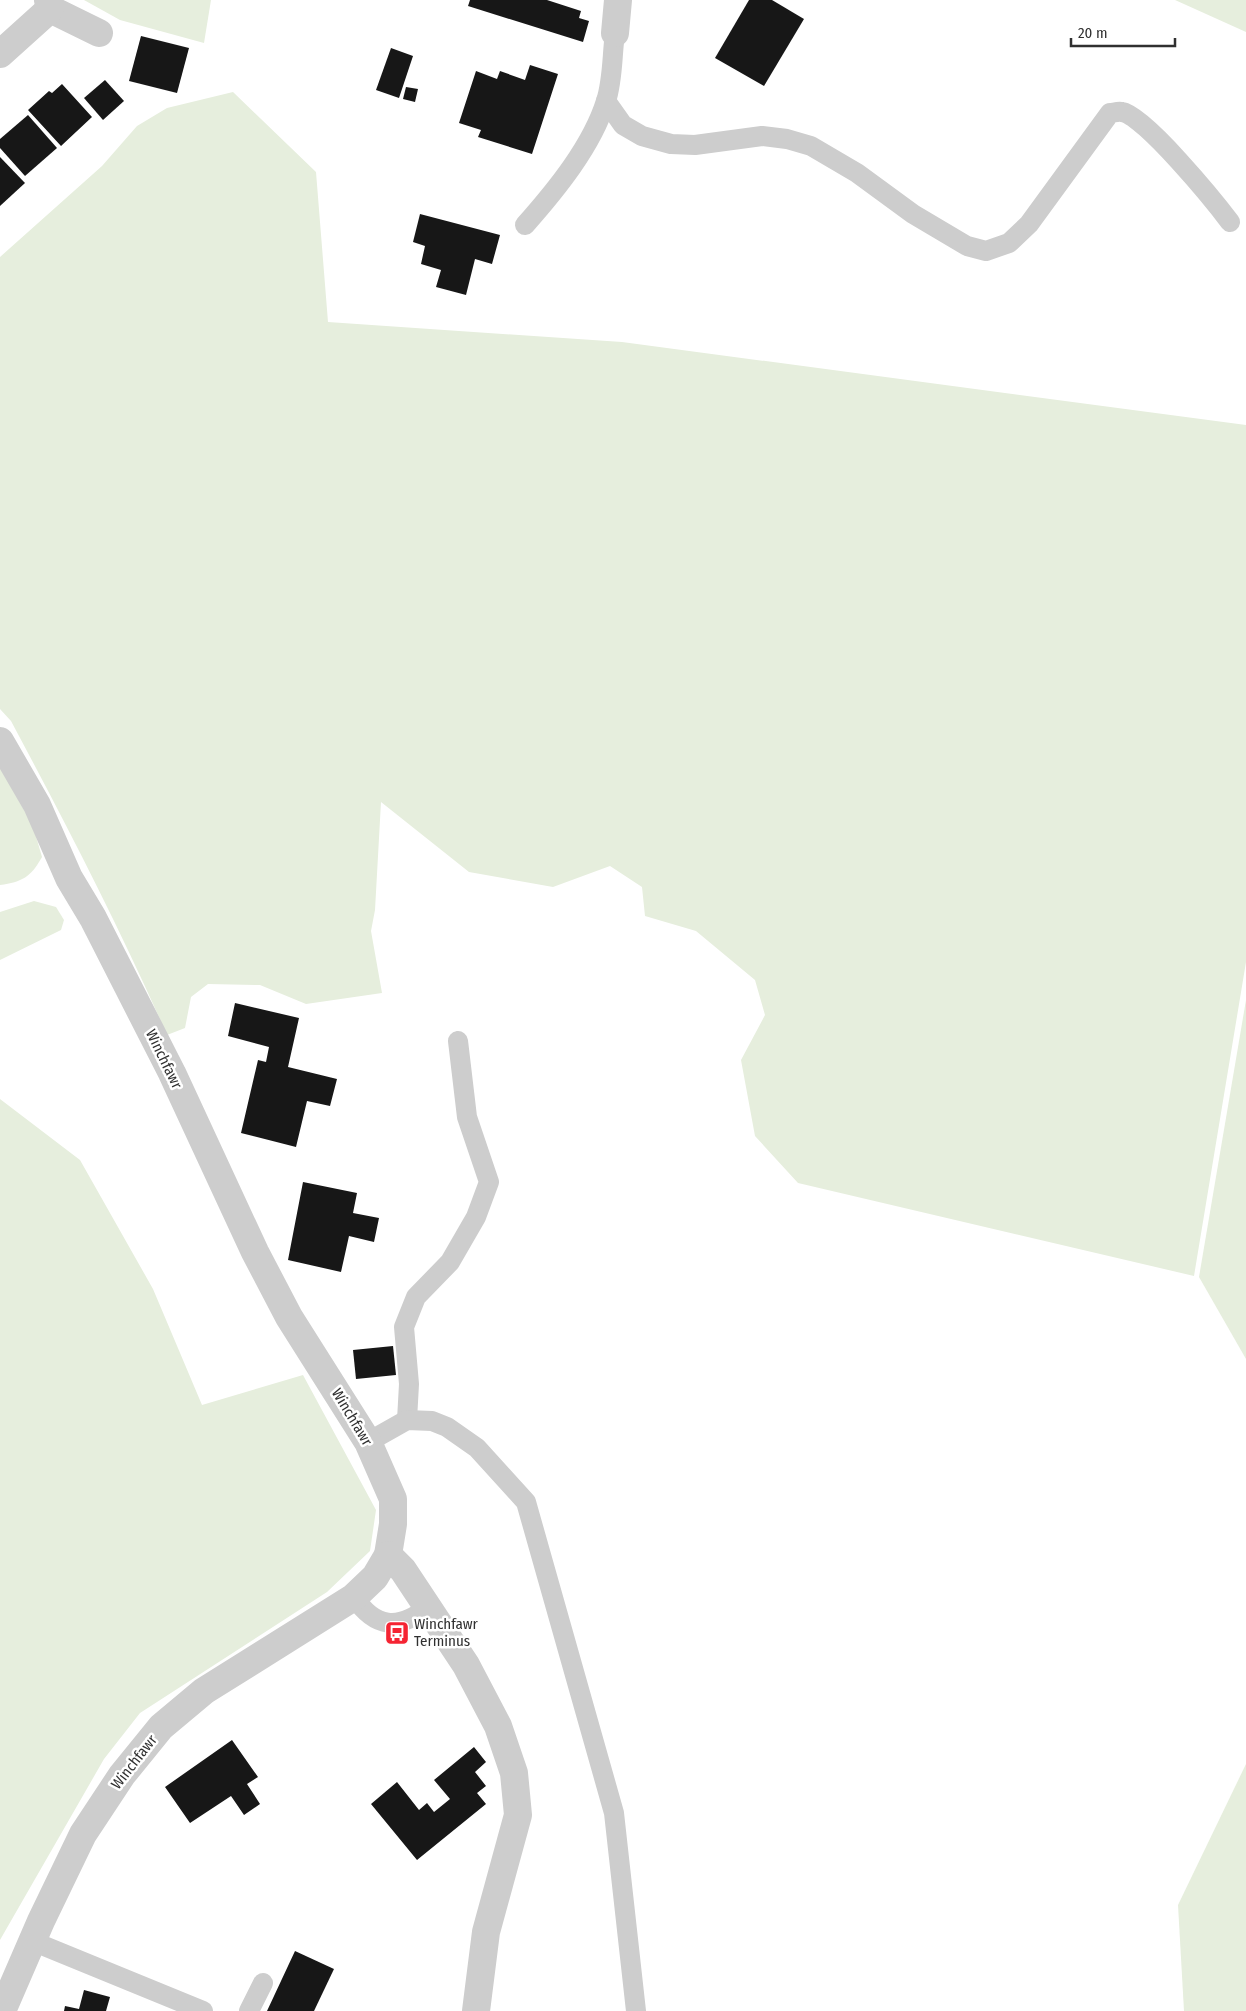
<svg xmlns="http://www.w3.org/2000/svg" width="1246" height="2011" font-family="'Fira Sans Condensed',sans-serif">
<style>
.green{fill:#e6eedd}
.building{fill:#171717}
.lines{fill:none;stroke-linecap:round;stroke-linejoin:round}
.service{stroke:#cdcdcd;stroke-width:20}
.minor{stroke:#cdcdcd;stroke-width:28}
.labels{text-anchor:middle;stroke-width:5;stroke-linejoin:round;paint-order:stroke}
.street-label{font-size:15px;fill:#303030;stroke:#fff}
.poi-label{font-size:15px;fill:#303030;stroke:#fff;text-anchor:start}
</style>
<rect width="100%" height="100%" fill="#fff"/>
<g class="green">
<path d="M 84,0 L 211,0 L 204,43 L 120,20 Z"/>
<path d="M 1175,0 L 1246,0 L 1246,32 Z"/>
<path d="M 233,92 L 316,172 L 328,322 L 622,342 L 1246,425 L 1246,962 L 1194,1276 L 798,1183 L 755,1136 L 741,1060 L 765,1015 L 755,980 L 696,931 L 645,916 L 642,887 L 610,866 L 553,887 L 469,872 L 381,802 L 375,910 L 371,931 L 382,993 L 306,1004 L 260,985 L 208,984 L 191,997 L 185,1028 L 167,1035 C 120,928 66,824 11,721 L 0,709 L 0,257 L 102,166 L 137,126 L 167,108 Z"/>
<path d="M 0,767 L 33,826 L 42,857 C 31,877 22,882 0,885 Z"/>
<path d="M 34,901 L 56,907 L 64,920 L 61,930 L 0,960 L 0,912 Z"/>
<path d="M 1246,1000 L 1246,1359 L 1199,1277 Z"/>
<path d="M 0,1099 L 80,1160 L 153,1289 L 202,1405 L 303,1375 L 376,1510 L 370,1551 L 327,1592 L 140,1713 L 104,1759 L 0,1940 Z"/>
<path d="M 1246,1764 L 1246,2011 L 1184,2011 L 1178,1905 Z"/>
</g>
<g class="building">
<path d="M 470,0 L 547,0 L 581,11 L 579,18 L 589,21 L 583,42 L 468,6 Z"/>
<path d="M 749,0 L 772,0 L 804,19 L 764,86 L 715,58 Z"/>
<path d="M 141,36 L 189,48 L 177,93 L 129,81 Z"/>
<path d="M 391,48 L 413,56 L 399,98 L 376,90 Z"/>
<path d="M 530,65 L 558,74 L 532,154 L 478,137 L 481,130 L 459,123 L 476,71 L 497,79 L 500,71 L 525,80 Z"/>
<path d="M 105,80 L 124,101 L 103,120 L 84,98 Z"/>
<path d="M 62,84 L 92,117 L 61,146 L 28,110 L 49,91 L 52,93 Z"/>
<path d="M 406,87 L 418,89 L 415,102 L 403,99 Z"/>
<path d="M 28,115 L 57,148 L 25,176 L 0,148 L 0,139 Z"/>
<path d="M 0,157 L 25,183 L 0,206 Z"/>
<path d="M 420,214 L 500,235 L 492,264 L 475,259 L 466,295 L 436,287 L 441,270 L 421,264 L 425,246 L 413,242 Z"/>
<path d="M 235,1003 L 299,1018 L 288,1067 L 337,1079 L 330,1106 L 307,1101 L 296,1147 L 241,1133 L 258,1060 L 266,1062 L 269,1047 L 228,1036 Z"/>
<path d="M 303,1182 L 357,1193 L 353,1213 L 379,1218 L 374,1242 L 349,1236 L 341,1272 L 288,1260 Z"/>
<path d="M 393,1346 L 396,1375 L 356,1379 L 353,1350 Z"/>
<path d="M 232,1740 L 258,1777 L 247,1784 L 260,1804 L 244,1815 L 231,1796 L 190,1823 L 165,1787 Z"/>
<path d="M 474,1747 L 486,1762 L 475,1772 L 486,1786 L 477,1793 L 486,1804 L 417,1860 L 371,1804 L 397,1782 L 419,1810 L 427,1803 L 434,1812 L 450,1799 L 434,1780 Z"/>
<path d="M 295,1951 L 334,1969 L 314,2011 L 267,2011 Z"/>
<path d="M 84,1990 L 110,1997 L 106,2011 L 64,2011 L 65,2006 L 79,2009 Z"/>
</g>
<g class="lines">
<g class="service">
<path d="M 606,101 L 623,125 L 642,136 L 671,144 L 695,145 L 762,136 L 787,139 L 811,146 L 857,173 L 913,214 L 967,246 L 986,251 L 1009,243 L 1029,224 L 1110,113 C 1113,113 1118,111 1122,112 C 1144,115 1215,202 1230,222"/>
<path d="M 525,225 C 556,190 592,146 606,101 C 613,80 612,54 615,33"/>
<path d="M 407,1420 L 409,1384 L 404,1327 L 416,1297 L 450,1262 L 476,1217 L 489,1182 L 467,1117 L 458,1041"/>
<path d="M 368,1442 L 407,1420 L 432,1421 L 447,1427 L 477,1448 L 526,1502 L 614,1813 L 636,2011"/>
<path d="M 354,1597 C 375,1628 398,1631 428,1607"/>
<path d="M 32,1941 L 203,2011"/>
<path d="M 249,2011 L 263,1983"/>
</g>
<g class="minor">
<path d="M 48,0 L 50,9 L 99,33"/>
<path d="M 615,33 L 618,0"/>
<path d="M 0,54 L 50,9"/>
<path d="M 0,741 L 37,805 L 69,878 L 93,918 L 172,1073 L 255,1252 L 289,1317 L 368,1442 L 393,1499 L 393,1524 L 388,1555 L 375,1577 L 354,1597 L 204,1691 L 161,1727 L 122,1775 L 83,1834 L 41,1921 L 2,2011"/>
<path d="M 388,1555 L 403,1570 L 466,1665 L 498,1726 L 514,1773 L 518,1815 L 486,1932 L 476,2011"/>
</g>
</g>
<defs>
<symbol id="bus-square" viewBox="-11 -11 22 22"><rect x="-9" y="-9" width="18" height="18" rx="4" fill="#f52433" stroke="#fff"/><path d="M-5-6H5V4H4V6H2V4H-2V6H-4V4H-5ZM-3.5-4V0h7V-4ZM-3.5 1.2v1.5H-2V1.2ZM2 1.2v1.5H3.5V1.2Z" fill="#fff"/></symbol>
</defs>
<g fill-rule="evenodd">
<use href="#bus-square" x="383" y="1619" width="28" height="28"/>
</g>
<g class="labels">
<g class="street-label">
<text transform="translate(164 1059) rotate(64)" y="5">Winchfawr</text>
<text transform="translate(352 1417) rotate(59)" y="5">Winchfawr</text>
<text transform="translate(134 1762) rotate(-52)" y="5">Winchfawr</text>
</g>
<g class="poi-label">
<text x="414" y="1629">Winchfawr<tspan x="414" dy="17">Terminus</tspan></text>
</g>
</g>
<path d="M1071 38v8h104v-8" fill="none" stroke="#303030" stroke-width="2.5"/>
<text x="1078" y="38" font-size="15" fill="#303030" stroke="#ffffff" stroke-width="4" paint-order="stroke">20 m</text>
</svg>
